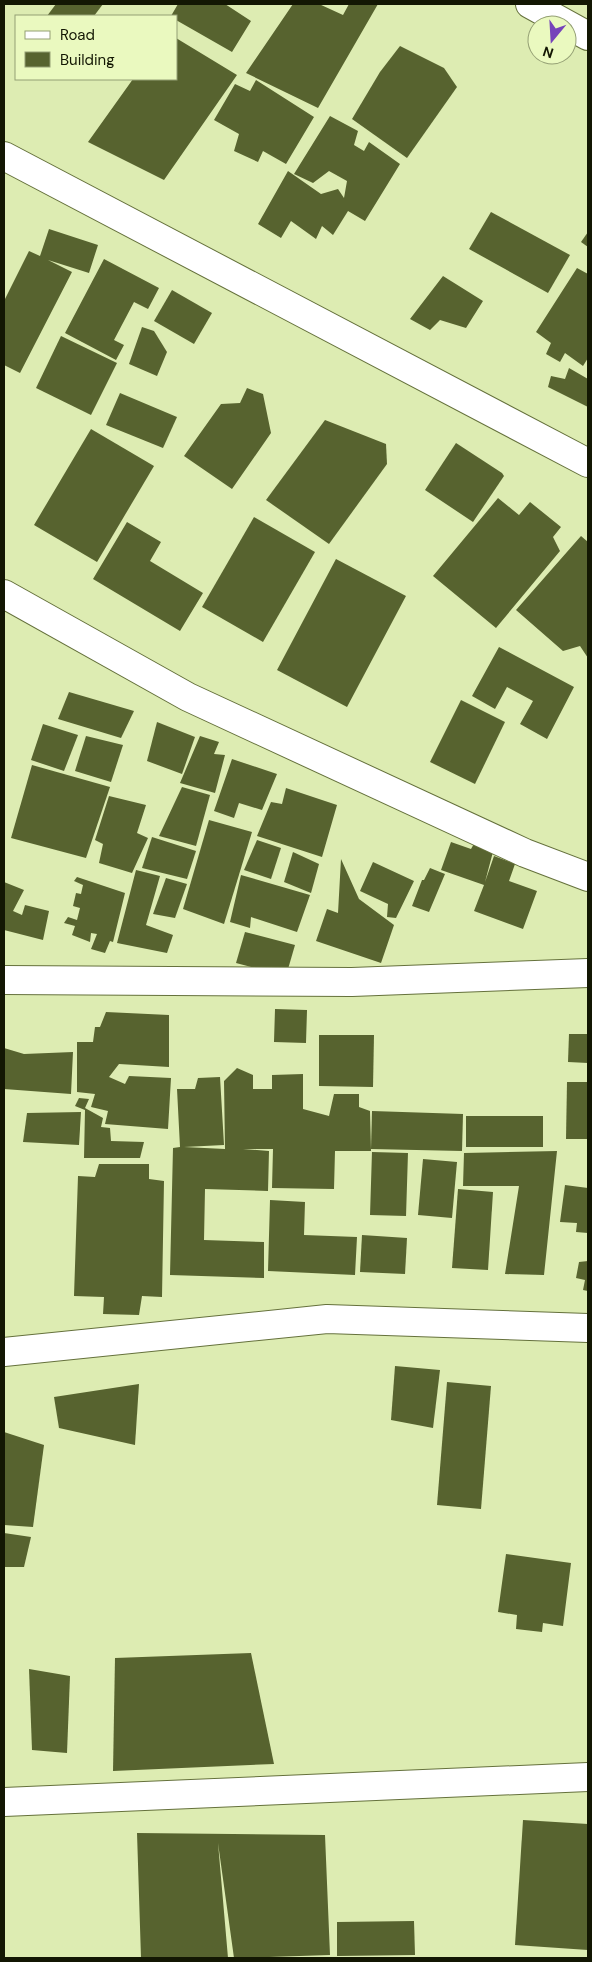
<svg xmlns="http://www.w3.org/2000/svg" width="592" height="1962" font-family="'DM Sans',sans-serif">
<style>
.building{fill:#57632f}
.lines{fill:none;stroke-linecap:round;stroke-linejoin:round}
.street-casing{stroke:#65713c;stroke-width:30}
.street{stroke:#fff;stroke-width:28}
</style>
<rect width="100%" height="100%" fill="#ddecb2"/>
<g class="building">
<path d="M 56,4 L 103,4 L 94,16 L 47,16 Z"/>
<path d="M 178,4 L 225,4 L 251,21 L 232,52 L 176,20 L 176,16 L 171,16 Z"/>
<path d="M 293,4 L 319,4 L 343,15 L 349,4 L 378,4 L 318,108 L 246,73 Z"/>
<path d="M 176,38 L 237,75 L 164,180 L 88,142 L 133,79 L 176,79 Z"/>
<path d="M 400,46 L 444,68 L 457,87 L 407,158 L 352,119 L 380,72 Z"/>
<path d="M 256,80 L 314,117 L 286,164 L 263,151 L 258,162 L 234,151 L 239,134 L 214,120 L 235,84 L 250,91 Z"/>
<path d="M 330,116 L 358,131 L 354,145 L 364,151 L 369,142 L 400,164 L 365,221 L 348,211 L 333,235 L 322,226 L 316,239 L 291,221 L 281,238 L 258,224 L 288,171 L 321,194 L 338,189 L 344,198 L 347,181 L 329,171 L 313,183 L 294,174 Z"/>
<path d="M 491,212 L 570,255 L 548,293 L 469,249 Z"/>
<path d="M 49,229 L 98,245 L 89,273 L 48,260 L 72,272 L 20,373 L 4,365 L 4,301 L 29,251 L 40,256 Z"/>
<path d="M 588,232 L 588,247 L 581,242 Z"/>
<path d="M 104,259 L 159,288 L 148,309 L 134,302 L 114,340 L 124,345 L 116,360 L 65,333 Z"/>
<path d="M 577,268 L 588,274 L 588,358 L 583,366 L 565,353 L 560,362 L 546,354 L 551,343 L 536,332 Z"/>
<path d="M 443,276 L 483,301 L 466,328 L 440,320 L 430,330 L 410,319 Z"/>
<path d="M 172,290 L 212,313 L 194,344 L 154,321 Z"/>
<path d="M 142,327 L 154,331 L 167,352 L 157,376 L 129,364 Z"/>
<path d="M 61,336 L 117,363 L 91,415 L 36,388 Z"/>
<path d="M 569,368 L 588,379 L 588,407 L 548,387 L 551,376 L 565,379 Z"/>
<path d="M 247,388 L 263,394 L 271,433 L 232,489 L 184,456 L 221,404 L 240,403 Z"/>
<path d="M 120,393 L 177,417 L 163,448 L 106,425 Z"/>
<path d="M 325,420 L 386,444 L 387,464 L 329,544 L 266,500 Z"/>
<path d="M 91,429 L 154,466 L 97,562 L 34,525 Z"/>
<path d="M 456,443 L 502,473 L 504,476 L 473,522 L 425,490 Z"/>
<path d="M 498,498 L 519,515 L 530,502 L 561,527 L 553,537 L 560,551 L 496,628 L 433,576 Z"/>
<path d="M 254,517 L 315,552 L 263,642 L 202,607 Z"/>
<path d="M 127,522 L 161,542 L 150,561 L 203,593 L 180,631 L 93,579 Z"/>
<path d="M 581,536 L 588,542 L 588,658 L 580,646 L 563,651 L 516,610 Z"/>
<path d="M 336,559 L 406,596 L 347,707 L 277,670 Z"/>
<path d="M 499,647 L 574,687 L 547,739 L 520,724 L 533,701 L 507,687 L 495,709 L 472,696 Z"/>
<path d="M 69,692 L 134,711 L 121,738 L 58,719 Z"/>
<path d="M 461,700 L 505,722 L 475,784 L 430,762 Z"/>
<path d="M 157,722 L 195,737 L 182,774 L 147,761 Z"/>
<path d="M 43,724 L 78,735 L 64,771 L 31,760 Z"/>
<path d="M 86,736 L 123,745 L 111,782 L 75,771 Z"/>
<path d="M 200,736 L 219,742 L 214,754 L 225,755 L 215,793 L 180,783 Z"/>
<path d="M 232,759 L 277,774 L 262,810 L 239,803 L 234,818 L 214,811 Z"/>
<path d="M 32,765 L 110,787 L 86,858 L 11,838 Z"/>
<path d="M 182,787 L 210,795 L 196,846 L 159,836 Z"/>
<path d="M 286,788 L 337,805 L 322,857 L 257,836 L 271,802 L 282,804 Z"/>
<path d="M 109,796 L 146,805 L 137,833 L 148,838 L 132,873 L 99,863 L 103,844 L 95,840 Z"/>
<path d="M 209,820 L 252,832 L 224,924 L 183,909 Z"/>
<path d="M 152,837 L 196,851 L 187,879 L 142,868 Z"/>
<path d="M 257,840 L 281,848 L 271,879 L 244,870 Z"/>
<path d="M 451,842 L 471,849 L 475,842 L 494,848 L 485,882 L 494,856 L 515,864 L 509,881 L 537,891 L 523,929 L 474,911 L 484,885 L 441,870 Z"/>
<path d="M 293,852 L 319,864 L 311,893 L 284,882 Z"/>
<path d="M 341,859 L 359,899 L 394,925 L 381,963 L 316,941 L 327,909 L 338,913 Z"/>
<path d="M 373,862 L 414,881 L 396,918 L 387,917 L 388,904 L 360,891 Z"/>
<path d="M 430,868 L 445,874 L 429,912 L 412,906 L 422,880 L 424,880 Z"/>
<path d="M 136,870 L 160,876 L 146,925 L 173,935 L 167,953 L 117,943 Z"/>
<path d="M 241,875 L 310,895 L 297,932 L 251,917 L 250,928 L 230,922 Z"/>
<path d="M 77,877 L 125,893 L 113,942 L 110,941 L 105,953 L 91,949 L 97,934 L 91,933 L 90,942 L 72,935 L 75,926 L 64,923 L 68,917 L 77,920 L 80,908 L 73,906 L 76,893 L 81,894 L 83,885 L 74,881 Z"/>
<path d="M 166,878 L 187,884 L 175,918 L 153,914 Z"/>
<path d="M 4,882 L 24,890 L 13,911 L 22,915 L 25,905 L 49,911 L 43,940 L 4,930 Z"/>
<path d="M 245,932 L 295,945 L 286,976 L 236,963 Z"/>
<path d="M 275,1009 L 307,1010 L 306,1043 L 274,1042 Z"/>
<path d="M 106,1012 L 169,1015 L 169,1067 L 119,1064 L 109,1077 L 125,1084 L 129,1076 L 171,1078 L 168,1129 L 105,1124 L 108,1111 L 91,1107 L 95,1094 L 77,1092 L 77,1042 L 93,1042 L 95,1027 L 100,1027 Z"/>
<path d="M 569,1034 L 588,1034 L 588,1063 L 568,1062 Z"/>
<path d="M 319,1035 L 374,1035 L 373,1087 L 319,1086 Z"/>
<path d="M 4,1048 L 24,1054 L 73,1052 L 71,1094 L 4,1089 Z"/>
<path d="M 237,1068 L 253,1075 L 253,1089 L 272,1089 L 272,1075 L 303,1074 L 303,1109 L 329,1116 L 334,1094 L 359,1094 L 359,1107 L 370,1111 L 371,1151 L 335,1151 L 334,1189 L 272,1188 L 273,1149 L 243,1149 L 269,1151 L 268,1191 L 205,1189 L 204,1240 L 264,1242 L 264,1278 L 170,1275 L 173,1148 L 180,1147 L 177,1089 L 195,1089 L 198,1078 L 220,1077 L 224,1145 L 184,1147 L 225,1149 L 224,1081 Z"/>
<path d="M 567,1082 L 588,1082 L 588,1139 L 566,1139 Z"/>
<path d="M 79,1098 L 89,1099 L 85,1108 L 103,1118 L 101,1127 L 110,1128 L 111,1141 L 144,1142 L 140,1158 L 84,1158 L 85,1110 L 75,1106 Z"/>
<path d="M 372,1111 L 463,1114 L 462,1151 L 371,1149 Z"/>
<path d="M 81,1112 L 79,1145 L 23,1142 L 27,1113 Z"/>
<rect x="466" y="1116" width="77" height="31"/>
<path d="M 557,1151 L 544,1275 L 505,1274 L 519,1186 L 463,1186 L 464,1153 Z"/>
<path d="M 372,1152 L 408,1153 L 406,1216 L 370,1215 Z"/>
<path d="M 423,1159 L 457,1162 L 452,1218 L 418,1215 Z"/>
<path d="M 99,1164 L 149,1164 L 149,1179 L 164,1181 L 162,1297 L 142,1296 L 139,1315 L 103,1314 L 104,1297 L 74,1296 L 78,1176 L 95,1177 Z"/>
<path d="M 565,1185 L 588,1188 L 588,1233 L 576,1232 L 577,1223 L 560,1222 Z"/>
<path d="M 458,1189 L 493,1192 L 488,1270 L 452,1268 Z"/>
<path d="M 270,1200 L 305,1202 L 304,1235 L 357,1237 L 355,1275 L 268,1271 Z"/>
<path d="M 362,1235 L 407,1238 L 405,1274 L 360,1272 Z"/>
<path d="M 588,1261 L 588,1291 L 583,1290 L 585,1280 L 576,1278 L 579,1262 Z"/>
<path d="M 395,1366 L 440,1370 L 433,1428 L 391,1420 Z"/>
<path d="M 447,1382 L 491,1386 L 481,1509 L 437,1505 Z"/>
<path d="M 139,1384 L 135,1445 L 59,1428 L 54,1397 Z"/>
<path d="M 4,1432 L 44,1445 L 33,1527 L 4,1525 Z"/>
<path d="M 4,1533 L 31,1537 L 24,1567 L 4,1567 Z"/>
<path d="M 506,1554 L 571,1563 L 563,1626 L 543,1623 L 542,1632 L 516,1629 L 517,1615 L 498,1612 Z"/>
<path d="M 251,1653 L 274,1764 L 113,1771 L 115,1658 Z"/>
<path d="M 29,1669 L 70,1676 L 67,1753 L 32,1750 Z"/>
<path d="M 523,1820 L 588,1824 L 588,1950 L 515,1945 Z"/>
<path d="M 137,1833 L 325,1835 L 330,1955 L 234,1958 L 218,1843 L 228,1958 L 141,1958 Z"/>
<path d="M 414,1921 L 415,1955 L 337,1956 L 337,1922 Z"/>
</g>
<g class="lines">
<defs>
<g id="street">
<path d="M 530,4 L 588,36"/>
<path d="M 4,156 L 588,463"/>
<path d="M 4,594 L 188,697 L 525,853 L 588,877"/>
<path d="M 4,980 L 352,982 L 588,973"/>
<path d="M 4,1352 L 327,1319 L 588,1328"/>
<path d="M 4,1802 L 588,1777"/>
</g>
</defs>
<use href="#street" class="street-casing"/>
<use href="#street" class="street"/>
</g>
<rect width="592" height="1962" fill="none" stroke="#131703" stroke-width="10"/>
<rect x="15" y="15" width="162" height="65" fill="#eaf9bf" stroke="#949f74"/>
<rect x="25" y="31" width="25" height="8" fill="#ffffff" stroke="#949f74"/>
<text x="60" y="40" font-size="15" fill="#131703">Road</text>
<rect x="25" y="52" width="25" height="15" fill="#57632f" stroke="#949f74"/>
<text x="60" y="65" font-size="15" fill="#131703">Building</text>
<g transform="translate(552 40) rotate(198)"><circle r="24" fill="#eaf9bf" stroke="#949f74"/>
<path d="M0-4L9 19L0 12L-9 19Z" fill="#7643ba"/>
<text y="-8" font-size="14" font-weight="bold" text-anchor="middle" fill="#131703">N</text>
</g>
</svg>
